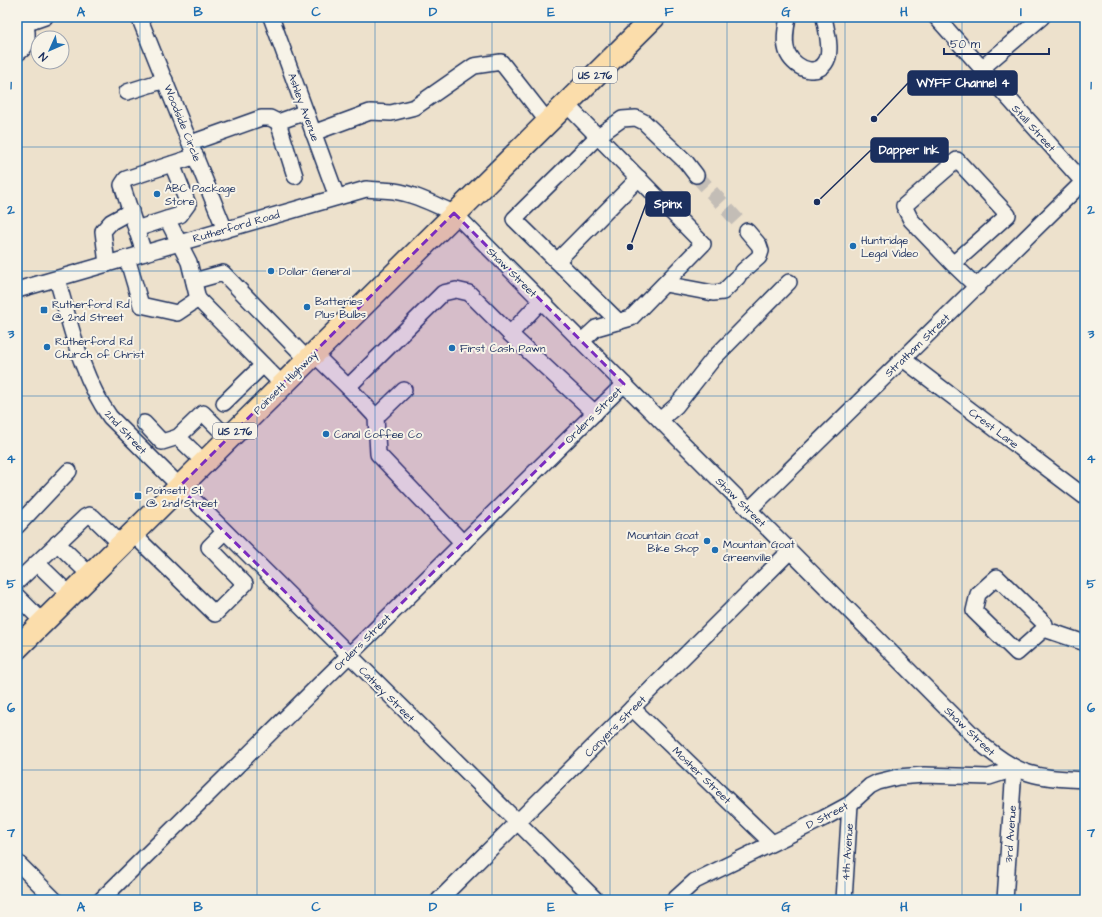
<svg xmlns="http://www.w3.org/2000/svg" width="1102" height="917" font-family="'Architects Daughter',sans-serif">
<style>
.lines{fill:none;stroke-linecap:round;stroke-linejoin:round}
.minor-tunnel{stroke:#c3bdb6;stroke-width:15;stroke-dasharray:15 8;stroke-linecap:butt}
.minor-casing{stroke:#1b2f5e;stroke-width:18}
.highway-casing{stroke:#1b2f5e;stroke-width:25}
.minor{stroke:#f7f3e8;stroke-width:15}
.highway{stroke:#fbddab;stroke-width:22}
.marked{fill:#7b2cbf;fill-opacity:0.2;stroke:#7b2cbf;stroke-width:3;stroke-dasharray:8 5;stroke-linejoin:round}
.grid{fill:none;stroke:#1f6fb2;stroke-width:1;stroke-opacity:0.55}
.poi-dot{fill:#1f6fb2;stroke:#f7f3e8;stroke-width:1.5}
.labels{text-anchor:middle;stroke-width:4;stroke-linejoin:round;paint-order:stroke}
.shield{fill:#f7f3e8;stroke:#5d6a87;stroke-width:1}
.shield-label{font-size:10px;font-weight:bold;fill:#1b2f5e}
.street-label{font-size:11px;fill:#1b2f5e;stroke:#f7f3e8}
.poi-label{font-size:11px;fill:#1b2f5e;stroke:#f7f3e8;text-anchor:start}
.leader{fill:none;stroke:#1b2f5e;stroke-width:1.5}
.callout-dot{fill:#1b2f5e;stroke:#f7f3e8;stroke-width:1.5}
.callout{fill:#1b2f5e;stroke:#1b2f5e;stroke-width:1.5}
.callout-label{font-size:12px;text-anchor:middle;font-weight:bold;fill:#fff}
.neatline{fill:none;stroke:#1f6fb2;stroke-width:1.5}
.grid-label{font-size:13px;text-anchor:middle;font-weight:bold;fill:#1f6fb2}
</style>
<rect width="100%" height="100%" fill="#ede1cc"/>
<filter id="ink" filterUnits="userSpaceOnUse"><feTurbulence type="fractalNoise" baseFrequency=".025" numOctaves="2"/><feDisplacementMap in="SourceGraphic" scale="8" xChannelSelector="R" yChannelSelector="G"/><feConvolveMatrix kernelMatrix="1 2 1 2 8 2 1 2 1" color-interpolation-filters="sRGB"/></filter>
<g filter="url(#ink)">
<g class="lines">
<path class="minor-tunnel" d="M 696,175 L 747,231"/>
<defs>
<g id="minor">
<path d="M 139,17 L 225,230"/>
<path d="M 271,17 L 337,197"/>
<path d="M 788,17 C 786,28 783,43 788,54 C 796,70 821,79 828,57 C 831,44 826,29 824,17"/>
<path d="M 936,17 L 1085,184"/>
<path d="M 25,24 L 45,17"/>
<path d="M 17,53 C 31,47 28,29 23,17"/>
<path d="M 982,68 L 1042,17"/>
<path d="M 127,92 L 165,80"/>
<path d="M 566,104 L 703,244 L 631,318 L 596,328 L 582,341"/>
<path d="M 313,133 L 370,112 L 391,113 L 415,107 L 474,66 L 501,62 L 548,122"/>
<path d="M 191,143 L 261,118 L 270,118 L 278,122"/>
<path d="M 172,164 L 188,204 L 180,215 L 167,219 L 189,262 L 198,299 L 282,384"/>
<path d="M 295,176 L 278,122 L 306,112"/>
<path d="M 136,229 L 167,219"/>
<path d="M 144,253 L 122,185 L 126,179 L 196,156"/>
<path d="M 127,258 L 141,305 L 177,313 L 198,299"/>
<path d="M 557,261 L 639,178"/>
<path d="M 107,264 L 103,231 L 111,222 L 131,211"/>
<path d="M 953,264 L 911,220 L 904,206 L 957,160 L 1008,215 L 953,264 L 977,287"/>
<path d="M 743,271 L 759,257 L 761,251 L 759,245 L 747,231"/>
<path d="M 57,279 C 71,326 81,376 110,417 L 596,900"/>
<path d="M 194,281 L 223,273 L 307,359"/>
<path d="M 665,284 L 713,293 L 723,292 L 738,277"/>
<path d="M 17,290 L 366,189 C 375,190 385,190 394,191 C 415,194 435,205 454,213 L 985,747 C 1023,778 1038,777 1085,780"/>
<path d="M 619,322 L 514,219 L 598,136 L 622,119 L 636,118 L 644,122 L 686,162 L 696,175"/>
<path d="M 510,334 L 541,301"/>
<path d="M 313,353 L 348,387 L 443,293 L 456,290 L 469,293 L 510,334 L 595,413"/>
<path d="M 903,359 L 1085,497"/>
<path d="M 348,387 L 376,417 L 378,454 L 463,543"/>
<path d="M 224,403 L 263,365"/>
<path d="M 376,417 L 404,390"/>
<path d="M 660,420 L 676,406 L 713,359 L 789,282"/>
<path d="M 144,423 L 162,442 L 178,437"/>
<path d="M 204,462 L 178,437 L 203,413 L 228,438"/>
<path d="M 749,510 L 1085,180"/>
<path d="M 17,526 L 69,471"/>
<path d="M 132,533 L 215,614 L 245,584 L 209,547 L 224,532"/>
<path d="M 57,543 L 90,575"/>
<path d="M 37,563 L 70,595"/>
<path d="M 997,577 L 1045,624 L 1044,629 L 1017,653 L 974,611 L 978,594 Z"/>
<path d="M 17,582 L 85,517 L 89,515 L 93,517 L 121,544"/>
<path d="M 17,596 L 43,622"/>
<path d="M 1044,629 L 1085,643"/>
<path d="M 632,708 L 771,842"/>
<path d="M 17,862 L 55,900"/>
<path d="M 101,900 L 624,384"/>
<path d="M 439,900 L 790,551"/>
<path d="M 674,900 L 695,881 L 824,818 L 850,804 L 870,786 L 878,782 L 898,777 L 924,775 L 989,777 L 1014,769"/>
<path d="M 844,900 L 850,804"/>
<path d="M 1005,900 L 1014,769"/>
</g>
<path id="highway" d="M 17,648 L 654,17"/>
</defs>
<use href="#minor" class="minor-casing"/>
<use href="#highway" class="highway-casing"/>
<use href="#minor" class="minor"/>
<use href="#highway" class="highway"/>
</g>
</g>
<path class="marked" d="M 454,213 L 624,384 L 349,655 L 179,487 Z"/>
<path class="grid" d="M 140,17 L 140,900M 257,17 L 257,900M 375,17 L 375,900M 492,17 L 492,900M 610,17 L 610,900M 727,17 L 727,900M 845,17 L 845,900M 962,17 L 962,900M 17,147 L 1085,147M 17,271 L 1085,271M 17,396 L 1085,396M 17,521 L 1085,521M 17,646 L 1085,646M 17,770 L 1085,770"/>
<g class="poi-dot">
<circle cx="157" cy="194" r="4"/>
<circle cx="853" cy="246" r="4"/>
<circle cx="271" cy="271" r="4"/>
<circle cx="307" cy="307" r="4"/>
<rect x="40" y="306" width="8" height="8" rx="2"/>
<circle cx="47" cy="347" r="4"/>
<circle cx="452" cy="348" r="4"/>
<circle cx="326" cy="434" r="4"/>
<rect x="134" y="492" width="8" height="8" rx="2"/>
<circle cx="707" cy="541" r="4"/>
<circle cx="715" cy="550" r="4"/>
</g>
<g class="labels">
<g class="shield">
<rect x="573" y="67" width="44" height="16" rx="3"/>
<rect x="213" y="423" width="44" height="16" rx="3"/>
</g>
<g class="shield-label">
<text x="595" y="79">US 276</text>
<text x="235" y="435">US 276</text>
</g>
<g class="street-label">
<text transform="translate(304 107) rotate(70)" y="4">Ashley Avenue</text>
<text transform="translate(183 123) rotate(68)" y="4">Woodside Circle</text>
<text transform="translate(1034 128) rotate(48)" y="4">Stall Street</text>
<text transform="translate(236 226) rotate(-16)" y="4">Rutherford Road</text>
<text transform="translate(512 272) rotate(45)" y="4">Shaw Street</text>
<text transform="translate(917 345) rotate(-44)" y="4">Stratham Street</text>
<text transform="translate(285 382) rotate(-45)" y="4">Poinsett Highway</text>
<text transform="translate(593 415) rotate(-45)" y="4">Orders Street</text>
<text transform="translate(994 428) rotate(37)" y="4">Crest Lane</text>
<text transform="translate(126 432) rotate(47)" y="4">2nd Street</text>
<text transform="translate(741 502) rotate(45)" y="4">Shaw Street</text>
<text transform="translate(362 642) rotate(-45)" y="4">Orders Street</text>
<text transform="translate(387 694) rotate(45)" y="4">Cathey Street</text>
<text transform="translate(615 726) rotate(-45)" y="4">Conyers Street</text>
<text transform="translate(970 731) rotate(44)" y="4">Shaw Street</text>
<text transform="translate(702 775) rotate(44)" y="4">Mosher Street</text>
<text transform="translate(827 815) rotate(-27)" y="4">D Street</text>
<text transform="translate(1010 834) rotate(-86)" y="4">3rd Avenue</text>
<text transform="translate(847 852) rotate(-86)" y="4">4th Avenue</text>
</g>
<g class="poi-label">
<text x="165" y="192">ABC Package<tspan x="165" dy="13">Store</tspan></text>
<text x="861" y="244">Huntridge<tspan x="861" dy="13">Legal Video</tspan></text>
<text x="279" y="275">Dollar General</text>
<text x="315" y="305">Batteries<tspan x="315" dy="13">Plus Bulbs</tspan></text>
<text x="52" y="308">Rutherford Rd<tspan x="52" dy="13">@ 2nd Street</tspan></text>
<text x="55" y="345">Rutherford Rd<tspan x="55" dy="13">Church of Christ</tspan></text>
<text x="460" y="352">First Cash Pawn</text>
<text x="334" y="438">Canal Coffee Co</text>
<text x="146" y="494">Poinsett St<tspan x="146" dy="13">@ 2nd Street</tspan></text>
<text x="699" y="539" text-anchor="end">Mountain Goat<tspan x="699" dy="13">Bike Shop</tspan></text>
<text x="723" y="548">Mountain Goat<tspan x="723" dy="13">Greenville</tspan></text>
</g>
</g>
<path class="leader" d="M874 119L908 83M817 202L871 150M630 247L646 204"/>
<g class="callout-dot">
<circle cx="874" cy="119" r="4"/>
<circle cx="817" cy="202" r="4"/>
<circle cx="630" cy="247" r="4"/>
</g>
<g class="callout">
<rect x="908" y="71" width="109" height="24" rx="4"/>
<rect x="871" y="138" width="77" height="24" rx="4"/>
<rect x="646" y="192" width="44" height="24" rx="4"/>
</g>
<g class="callout-label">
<text x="963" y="87">WYFF Channel 4</text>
<text x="909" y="154">Dapper Ink</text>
<text x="668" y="208">Spinx</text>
</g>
<rect width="1102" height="917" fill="none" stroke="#f7f3e8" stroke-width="44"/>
<g transform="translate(50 50) rotate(225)"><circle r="19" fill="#f7f3e8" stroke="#9fa5b1"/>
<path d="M0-3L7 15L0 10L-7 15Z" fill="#1f6fb2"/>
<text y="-6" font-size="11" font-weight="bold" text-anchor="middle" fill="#1b2f5e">N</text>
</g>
<path d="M944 48v6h105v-6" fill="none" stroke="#1b2f5e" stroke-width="2"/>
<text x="950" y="48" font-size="12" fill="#1b2f5e" stroke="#f7f3e8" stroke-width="3" paint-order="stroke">50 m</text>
<rect x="22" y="22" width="1058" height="873" class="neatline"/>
<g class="grid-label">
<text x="81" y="16">A</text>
<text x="198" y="16">B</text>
<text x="316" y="16">C</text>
<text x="433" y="16">D</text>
<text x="551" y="16">E</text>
<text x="669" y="16">F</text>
<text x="786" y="16">G</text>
<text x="904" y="16">H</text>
<text x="1021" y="16">I</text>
<text x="11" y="89">1</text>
<text x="1091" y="89">1</text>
<text x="11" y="214">2</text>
<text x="1091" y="214">2</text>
<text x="11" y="338">3</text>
<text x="1091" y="338">3</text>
<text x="11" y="463">4</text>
<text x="1091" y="463">4</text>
<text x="11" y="588">5</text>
<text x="1091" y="588">5</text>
<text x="11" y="712">6</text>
<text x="1091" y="712">6</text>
<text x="11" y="837">7</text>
<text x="1091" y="837">7</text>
<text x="81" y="911">A</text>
<text x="198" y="911">B</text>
<text x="316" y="911">C</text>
<text x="433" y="911">D</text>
<text x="551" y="911">E</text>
<text x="669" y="911">F</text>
<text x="786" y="911">G</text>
<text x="904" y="911">H</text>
<text x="1021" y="911">I</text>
</g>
</svg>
